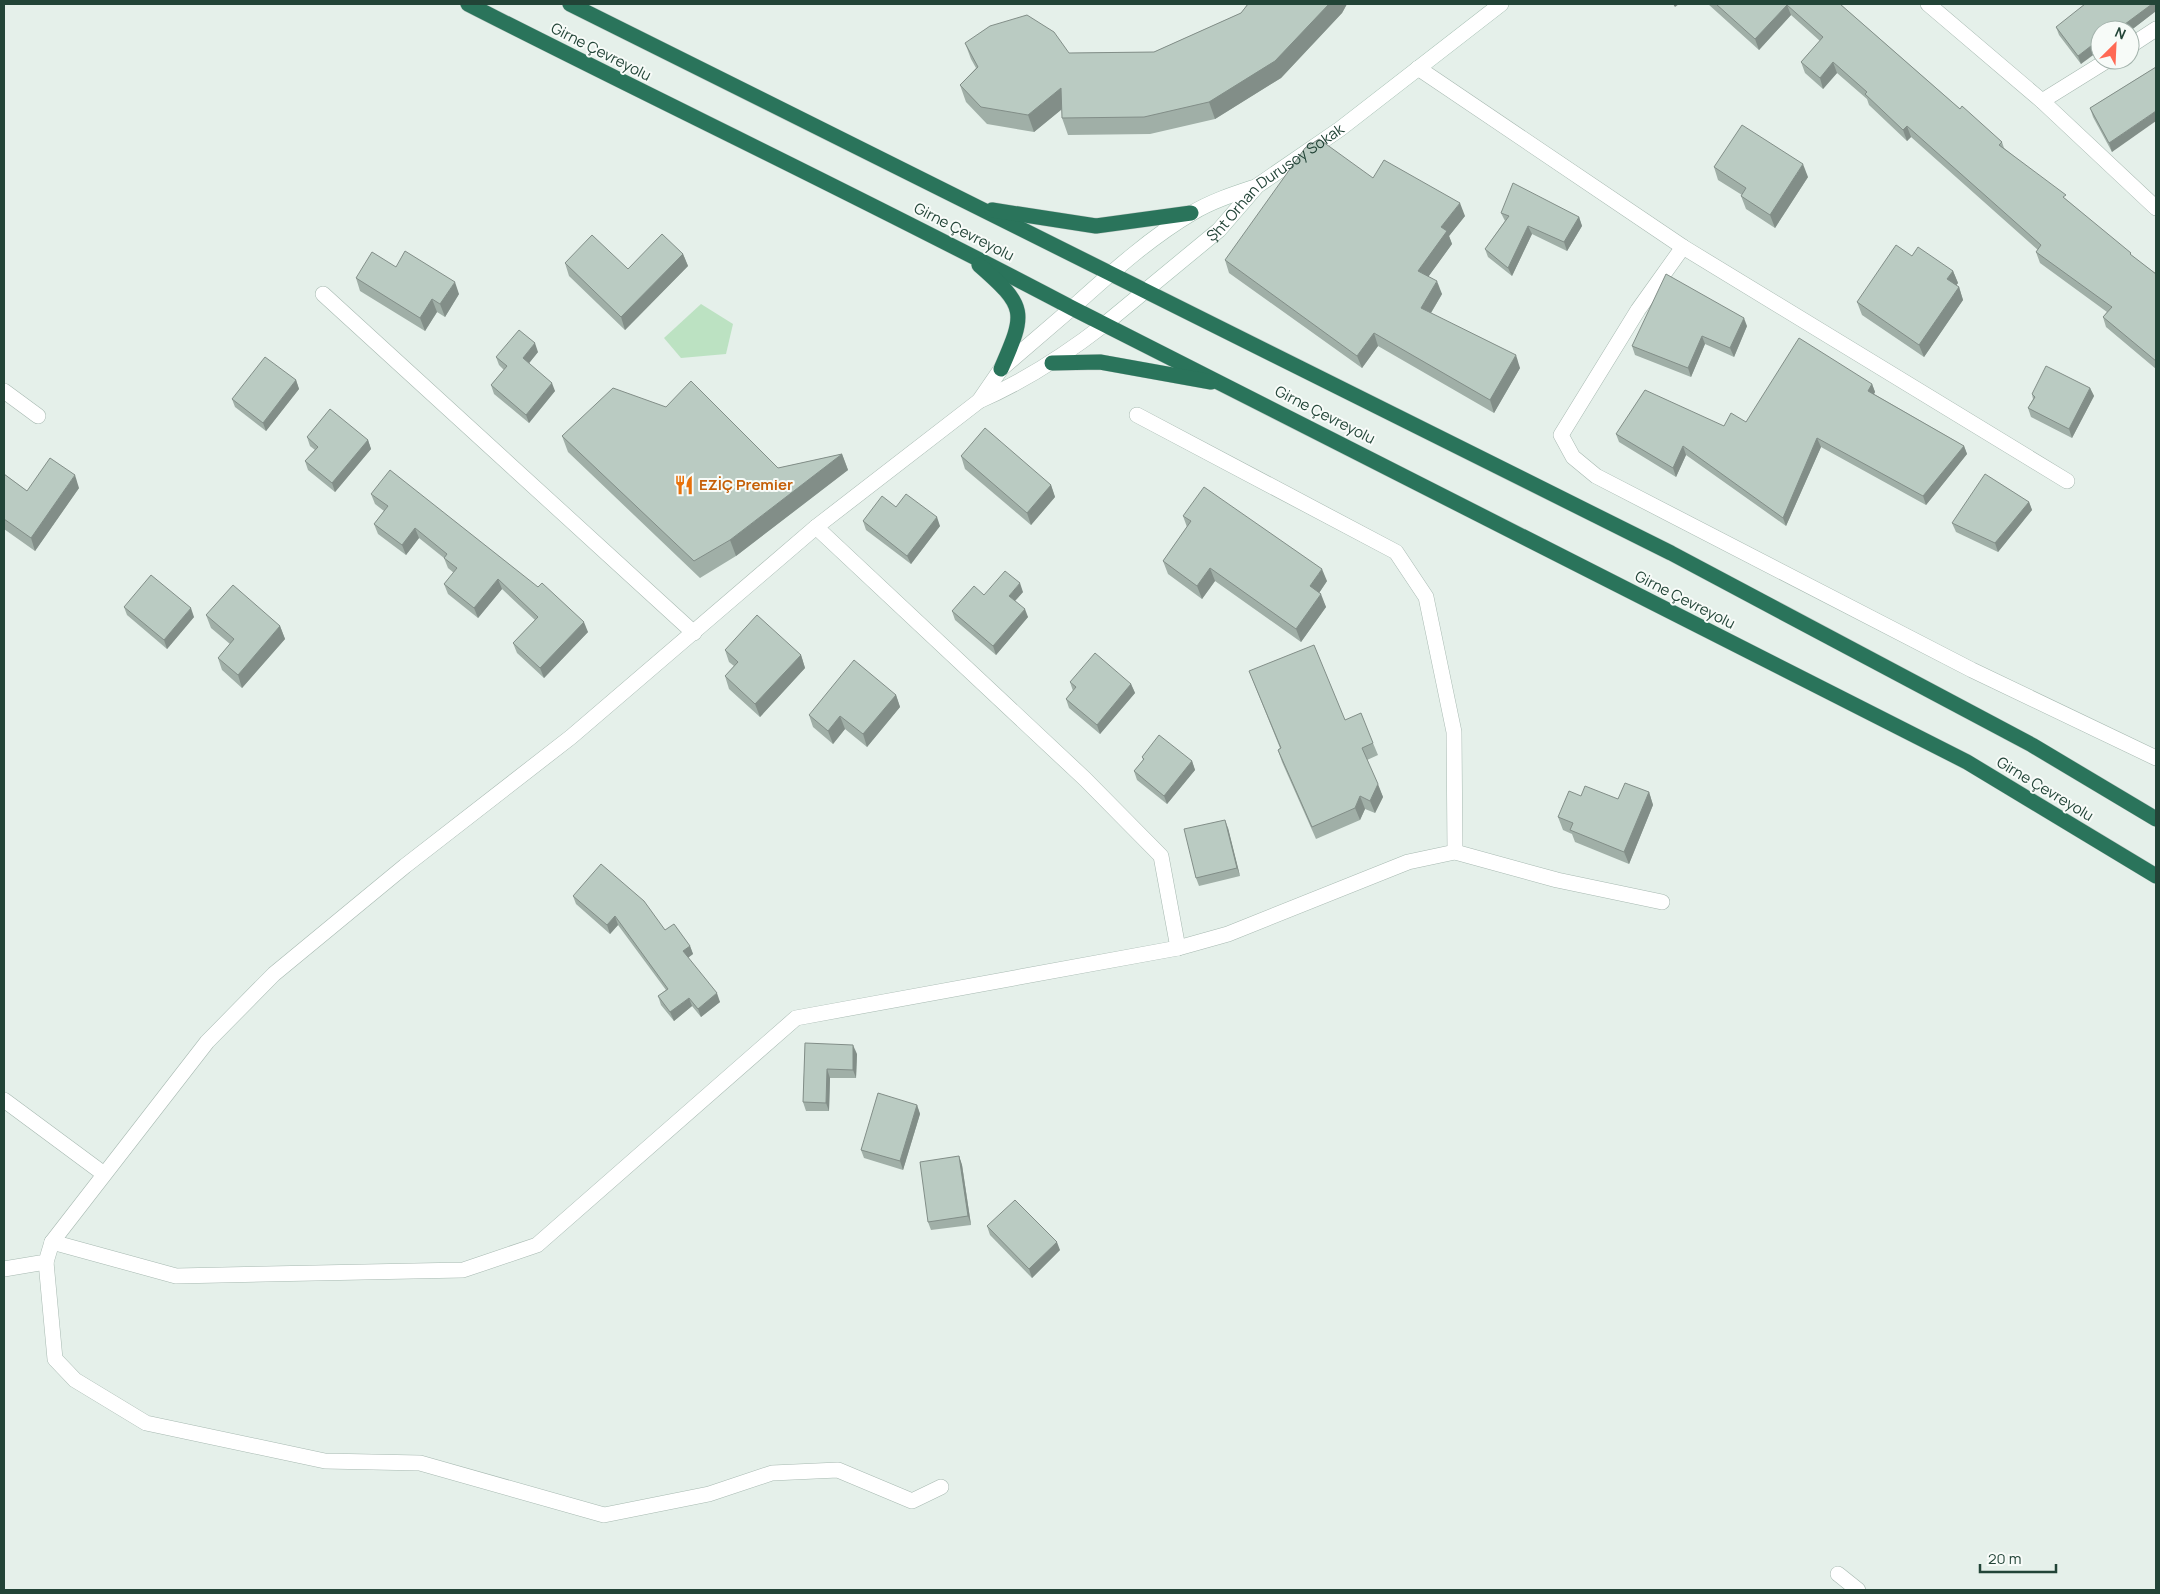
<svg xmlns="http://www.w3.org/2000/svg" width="2160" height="1594" font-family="Manrope,sans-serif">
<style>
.green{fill:#bce2c2}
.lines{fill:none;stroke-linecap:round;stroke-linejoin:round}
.street-casing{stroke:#a7b9b1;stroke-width:16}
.secondary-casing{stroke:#a2bdb0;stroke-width:16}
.highway-casing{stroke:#c1cbc7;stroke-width:16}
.street{stroke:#fff;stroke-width:15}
.secondary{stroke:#fff;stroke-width:15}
.highway{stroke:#2a745b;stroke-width:15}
.wall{fill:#a0afa7}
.shaded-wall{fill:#828e88}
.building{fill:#bacbc2;stroke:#828e88}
.labels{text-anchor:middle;stroke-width:4;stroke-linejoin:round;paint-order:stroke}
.street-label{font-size:15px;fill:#224437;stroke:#f7fbf8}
.food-label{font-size:15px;font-weight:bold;fill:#c56008;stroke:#f7fbf8;text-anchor:start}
</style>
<rect width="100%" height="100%" fill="#e5f0ea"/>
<path class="green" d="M 701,304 L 733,324 L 726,354 L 681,358 L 664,338 Z"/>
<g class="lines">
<defs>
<g id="street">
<path d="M 1928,4 L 2042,101 L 2156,208"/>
<path d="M 2130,46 L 2156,29"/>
<path d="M 1418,68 L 1683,247 L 2067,481"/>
<path d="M 2042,101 L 2108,60"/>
<path d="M 1683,247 L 1638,310 L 1561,435 L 1573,457 L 1596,476 L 1972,670 L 2156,758"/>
<path d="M 323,294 L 694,633"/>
<path d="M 4,391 L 38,416"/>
<path d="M 979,401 L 1001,369 L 1072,308"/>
<path d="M 1137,415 L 1396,552 L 1426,597 L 1454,732 L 1455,852"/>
<path d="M 816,527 L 1085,779 L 1161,856 L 1178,948"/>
<path d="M 4,1100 L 104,1174"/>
<path d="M 52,1242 L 176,1276 L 463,1270 L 537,1245 L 796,1018 L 1178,948 L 1228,934 L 1408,862 L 1455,852 L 1557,880 L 1662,902"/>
<path d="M 46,1262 L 55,1359 L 75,1380 L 146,1423 L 325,1461 L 420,1463 L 604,1515 L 709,1494 L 772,1473 L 838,1470 L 912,1501 L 941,1487"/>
<path d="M 4,1269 L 46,1262 L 52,1242 L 207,1042 L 274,974 L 405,866 L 571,737 L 816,527 L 979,401 C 1025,381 1065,355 1105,324"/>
<path d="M 1838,1574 L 1858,1590"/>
</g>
<g id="secondary">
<path d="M 1072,308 C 1110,274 1148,239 1192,213 C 1212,201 1234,194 1255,187"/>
<path id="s1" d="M 1105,324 L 1219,230 L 1257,186 L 1340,129 L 1501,4"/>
</g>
<g id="highway">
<path d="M 468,4 C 668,106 872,202 1072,308 L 1967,762 L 2156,876"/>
<path d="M 570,4 L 1671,553 L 2032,745 L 2156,819"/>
<path d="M 992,210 L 1096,226 L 1191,213"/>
<path d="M 979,265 C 1027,307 1026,312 1001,369"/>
<path d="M 1052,363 L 1100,362 L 1211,382"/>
</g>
</defs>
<use href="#street" class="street-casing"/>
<use href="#secondary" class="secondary-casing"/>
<use href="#highway" class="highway-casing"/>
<use href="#street" class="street"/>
<use href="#secondary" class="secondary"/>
<use href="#highway" class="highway"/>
</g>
<g class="wall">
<path d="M 1248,4 L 1347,4 L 1342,13 L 1281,78 L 1215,119 L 1150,134 L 1068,135 L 1062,118 L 1062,109 L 1034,132 L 987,124 L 966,102 L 960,85 L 976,68 L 971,59 L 965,43 L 1069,53 L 1154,52 L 1241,13 Z"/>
<path d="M 1708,4 L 1840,4 L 1960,109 L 2002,142 L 2004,148 L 2068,201 L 2132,256 L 2156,274 L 2156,369 L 2106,327 L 2103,317 L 2107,312 L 2040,263 L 2036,252 L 2038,250 L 1911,137 L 1907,141 L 1869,105 L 1867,99 L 1837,73 L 1823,89 L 1805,73 L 1801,62 L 1820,41 L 1791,15 L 1759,50 Z"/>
<path d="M 2156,4 L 2156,11 L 2130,31 L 2130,30 L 2100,30 L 2081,64 L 2059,35 L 2056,27 Z"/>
<path d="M 2156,67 L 2112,152 L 2093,117 L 2090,108 Z"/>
<path d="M 1714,167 L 1808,177 L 1775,228 L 1746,209 L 1741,196 L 1742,195 L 1718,180 Z"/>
<path d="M 1373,178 L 1465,216 L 1449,236 L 1452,244 L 1428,277 L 1442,294 L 1431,313 L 1520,368 L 1494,413 L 1378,346 L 1362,368 L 1229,273 L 1225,260 Z"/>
<path d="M 1501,213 L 1579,217 L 1582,226 L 1567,251 L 1532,234 L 1512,276 L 1488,257 L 1485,249 L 1505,221 Z"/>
<path d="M 683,254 L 688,266 L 625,330 L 569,276 L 565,263 L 628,269 Z"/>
<path d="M 1912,256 L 1953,271 L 1958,283 L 1956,285 L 1959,287 L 1963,300 L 1924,357 L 1862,315 L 1857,302 Z"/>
<path d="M 396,267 L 459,294 L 445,317 L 437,312 L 425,331 L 360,291 L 356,278 Z"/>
<path d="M 1747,326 L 1734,357 L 1705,344 L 1691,377 L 1635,355 L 1632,346 Z"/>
<path d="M 538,352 L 529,363 L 555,391 L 529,423 L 494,394 L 491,385 L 504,370 L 499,365 L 496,357 Z"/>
<path d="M 296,380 L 299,389 L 266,431 L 235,407 L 232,399 Z"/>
<path d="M 1872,384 L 1875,392 L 1874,394 L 1964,446 L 1967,454 L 1926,505 L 1821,447 L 1786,526 L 1686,455 L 1676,477 L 1619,442 L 1616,434 L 1724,426 L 1746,422 Z"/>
<path d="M 2090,388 L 2094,396 L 2072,438 L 2031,417 L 2028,408 L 2033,399 L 2032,394 Z"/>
<path d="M 666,407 L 778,468 L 842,454 L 848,470 L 736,556 L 700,578 L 568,452 L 562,436 Z"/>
<path d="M 307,437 L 368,440 L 371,449 L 335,492 L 308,470 L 305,461 L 315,450 L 310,446 Z"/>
<path d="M 961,456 L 1051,485 L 1055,497 L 1031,525 L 965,469 Z"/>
<path d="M 4,474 L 27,491 L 79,488 L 35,551 L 4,529 Z"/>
<path d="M 371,494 L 588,632 L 544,678 L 517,653 L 513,643 L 535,620 L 502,589 L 478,618 L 448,594 L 444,584 L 454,573 L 448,568 L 444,558 L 419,538 L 406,555 L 378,534 L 374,524 L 384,511 L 375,504 Z"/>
<path d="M 2029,502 L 2032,510 L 1998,552 L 1956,532 L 1952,523 Z"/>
<path d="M 896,507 L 940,526 L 911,564 L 866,530 L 863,521 Z"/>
<path d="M 1183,516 L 1327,581 L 1319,593 L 1326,607 L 1301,642 L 1215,581 L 1202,599 L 1168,574 L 1163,561 L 1187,527 Z"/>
<path d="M 1023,592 L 1015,601 L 1028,617 L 996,655 L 955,620 L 952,611 L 984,595 Z"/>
<path d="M 124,607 L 194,617 L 167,649 L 127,615 Z"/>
<path d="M 206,615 L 280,626 L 285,639 L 242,688 L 222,670 L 218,658 L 230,644 L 211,628 Z"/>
<path d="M 725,650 L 801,655 L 805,668 L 760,717 L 729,689 L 725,676 L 734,666 L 729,662 Z"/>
<path d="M 1249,671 L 1345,720 L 1373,743 L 1378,755 L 1367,760 L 1383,797 L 1375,813 L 1365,809 L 1360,820 L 1316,839 L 1282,762 L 1278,750 L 1280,748 Z"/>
<path d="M 1070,682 L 1131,684 L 1135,693 L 1100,734 L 1069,708 L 1066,699 L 1073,691 Z"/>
<path d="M 896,695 L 900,707 L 867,747 L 845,729 L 833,744 L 813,727 L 809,715 Z"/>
<path d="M 1142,757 L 1192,761 L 1195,770 L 1167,804 L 1137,780 L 1134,771 L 1143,760 Z"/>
<path d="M 1649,792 L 1653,805 L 1629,864 L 1575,842 L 1572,834 L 1563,830 L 1558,817 L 1581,796 L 1618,799 Z"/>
<path d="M 1228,828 L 1240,876 L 1199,886 L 1196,878 Z"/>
<path d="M 573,896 L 665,930 L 690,946 L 693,954 L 688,958 L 720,1002 L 701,1017 L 692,1006 L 674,1021 L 661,1005 L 658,996 L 666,990 L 618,925 L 610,934 L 576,904 Z"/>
<path d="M 805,1043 L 857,1054 L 856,1078 L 830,1078 L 829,1111 L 806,1111 L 803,1102 Z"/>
<path d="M 917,1105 L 920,1114 L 903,1170 L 864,1158 L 861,1150 Z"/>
<path d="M 959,1156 L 962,1165 L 971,1225 L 931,1230 L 928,1222 Z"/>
<path d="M 987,1226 L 1060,1250 L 1032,1278 L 990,1235 Z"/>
</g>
<g class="shaded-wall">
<path d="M 1329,4 L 1347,4 L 1342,13 L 1281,78 L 1215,119 L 1209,102 Z"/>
<path d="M 1673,4 L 1679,4 L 1675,7 Z"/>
<path d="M 2152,4 L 2156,4 L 2156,11 L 2130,31 L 2130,30 L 2122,30 L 2121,27 Z"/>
<path d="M 1787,5 L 1791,15 L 1759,50 L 1755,39 Z"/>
<path d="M 2119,24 L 2121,30 L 2112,30 Z"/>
<path d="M 2100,39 L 2100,50 L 2081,64 L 2078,56 Z"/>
<path d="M 1833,62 L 1837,73 L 1823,89 L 1820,78 Z"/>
<path d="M 1061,88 L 1067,105 L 1034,132 L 1028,115 Z"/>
<path d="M 2156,111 L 2156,121 L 2112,152 L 2109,143 Z"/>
<path d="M 1907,126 L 1911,137 L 1907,141 L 1903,130 Z"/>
<path d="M 1803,164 L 1808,177 L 1775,228 L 1770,215 Z"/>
<path d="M 1460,203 L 1465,216 L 1449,236 L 1452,244 L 1423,284 L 1418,271 L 1441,227 Z"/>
<path d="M 1579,217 L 1582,226 L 1567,251 L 1564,242 Z"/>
<path d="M 1528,226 L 1532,234 L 1512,276 L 1508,268 Z"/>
<path d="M 683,254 L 688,266 L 625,330 L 621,317 Z"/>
<path d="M 1953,271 L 1958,283 L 1951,292 L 1947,279 Z"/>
<path d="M 1437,281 L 1442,294 L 1426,321 L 1421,308 Z"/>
<path d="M 455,282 L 459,294 L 445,317 L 440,304 Z"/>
<path d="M 1959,287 L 1963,300 L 1924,357 L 1919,345 Z"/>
<path d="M 432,299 L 437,312 L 425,331 L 420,318 Z"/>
<path d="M 1744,318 L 1747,326 L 1734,357 L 1730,348 Z"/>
<path d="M 1374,333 L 1378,346 L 1362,368 L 1357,356 Z"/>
<path d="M 1702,336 L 1705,344 L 1691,377 L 1688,368 Z"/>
<path d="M 535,343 L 538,352 L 526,367 L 523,358 Z"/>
<path d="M 1516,355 L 1520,368 L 1494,413 L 1490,400 Z"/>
<path d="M 296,380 L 299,389 L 266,431 L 263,423 Z"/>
<path d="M 552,383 L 555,391 L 529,423 L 526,415 Z"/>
<path d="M 1872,384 L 1875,392 L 1871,399 L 1868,391 Z"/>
<path d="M 2090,388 L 2094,396 L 2072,438 L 2069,429 Z"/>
<path d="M 1817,438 L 1821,447 L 1786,526 L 1783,518 Z"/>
<path d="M 368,440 L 371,449 L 335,492 L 332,483 Z"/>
<path d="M 1683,446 L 1686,455 L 1676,477 L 1673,468 Z"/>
<path d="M 1964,446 L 1967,454 L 1926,505 L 1923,496 Z"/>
<path d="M 842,454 L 848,470 L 736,556 L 730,540 Z"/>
<path d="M 75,475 L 79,488 L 35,551 L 31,538 Z"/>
<path d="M 1051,485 L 1055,497 L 1031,525 L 1027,513 Z"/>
<path d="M 2029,502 L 2032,510 L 1998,552 L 1995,543 Z"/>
<path d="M 937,517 L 940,526 L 911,564 L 907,556 Z"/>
<path d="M 415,528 L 419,538 L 406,555 L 402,545 Z"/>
<path d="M 1210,568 L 1215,581 L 1202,599 L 1197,586 Z"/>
<path d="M 1322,569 L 1327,581 L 1315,599 L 1310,586 Z"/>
<path d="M 498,579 L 502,589 L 478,618 L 474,608 Z"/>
<path d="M 1020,583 L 1023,592 L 1012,604 L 1009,596 Z"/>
<path d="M 1321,594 L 1326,607 L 1301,642 L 1296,629 Z"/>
<path d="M 191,608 L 194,617 L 167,649 L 164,640 Z"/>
<path d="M 1025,609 L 1028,617 L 996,655 L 993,646 Z"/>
<path d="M 584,622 L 588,632 L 544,678 L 540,668 Z"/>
<path d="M 280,626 L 285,639 L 242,688 L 238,675 Z"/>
<path d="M 801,655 L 805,668 L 760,717 L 755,704 Z"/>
<path d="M 1131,684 L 1135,693 L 1100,734 L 1097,725 Z"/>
<path d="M 896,695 L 900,707 L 867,747 L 863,734 Z"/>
<path d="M 840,716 L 845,729 L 833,744 L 828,731 Z"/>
<path d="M 1192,761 L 1195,770 L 1167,804 L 1164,796 Z"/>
<path d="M 1378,784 L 1383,797 L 1375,813 L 1370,801 Z"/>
<path d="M 1649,792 L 1653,805 L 1629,864 L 1624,852 Z"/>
<path d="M 1360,796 L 1365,809 L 1360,820 L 1355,808 Z"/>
<path d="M 1225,820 L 1228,828 L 1240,876 L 1237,868 Z"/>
<path d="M 615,916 L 618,925 L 610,934 L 607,925 Z"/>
<path d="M 690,946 L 693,954 L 686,959 L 683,951 Z"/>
<path d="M 717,993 L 720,1002 L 701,1017 L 698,1009 Z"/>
<path d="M 689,998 L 692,1006 L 674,1021 L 670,1012 Z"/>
<path d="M 853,1045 L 857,1054 L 856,1078 L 853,1070 Z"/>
<path d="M 827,1069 L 830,1078 L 829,1111 L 826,1103 Z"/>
<path d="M 917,1105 L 920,1114 L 903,1170 L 900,1161 Z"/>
<path d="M 959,1156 L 962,1165 L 971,1225 L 968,1216 Z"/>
<path d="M 1057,1242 L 1060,1250 L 1032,1278 L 1029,1269 Z"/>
</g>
<g class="building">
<path d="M 1248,4 L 1329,4 L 1275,61 L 1209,102 L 1144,117 L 1062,118 L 1061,88 L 1028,115 L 981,107 L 960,85 L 978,67 L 965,43 L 990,26 L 1027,15 L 1054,32 L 1069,53 L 1154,52 L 1241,13 Z"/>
<path d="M 1716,4 L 1840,4 L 1960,109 L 1962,106 L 2002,142 L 1999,145 L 2066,195 L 2063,197 L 2131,253 L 2130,254 L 2156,274 L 2156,361 L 2103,317 L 2112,307 L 2036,252 L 2041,245 L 1907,126 L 1903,130 L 1865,94 L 1867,92 L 1833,62 L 1820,78 L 1801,62 L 1823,37 L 1787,5 L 1755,39 Z"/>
<path d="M 2085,4 L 2152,4 L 2121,27 L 2119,24 L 2112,30 L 2100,30 L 2100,39 L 2078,56 L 2056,27 Z"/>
<path d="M 2156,67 L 2156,111 L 2109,143 L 2090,108 Z"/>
<path d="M 1742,125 L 1803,164 L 1770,215 L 1741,196 L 1746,188 L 1714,167 Z"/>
<path d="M 1319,139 L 1373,178 L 1384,160 L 1460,203 L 1441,227 L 1447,231 L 1418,271 L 1437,281 L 1421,308 L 1516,355 L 1490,400 L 1374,333 L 1357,356 L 1225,260 L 1305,148 Z"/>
<path d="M 1513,183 L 1579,217 L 1564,242 L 1528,226 L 1508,268 L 1485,249 L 1509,216 L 1501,213 Z"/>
<path d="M 662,234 L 683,254 L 621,317 L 565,263 L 592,235 L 628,269 Z"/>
<path d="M 1896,245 L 1912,256 L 1918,247 L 1953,271 L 1947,279 L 1959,287 L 1919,345 L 1857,302 Z"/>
<path d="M 405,251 L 455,282 L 440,304 L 432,299 L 420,318 L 356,278 L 372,252 L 396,267 Z"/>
<path d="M 1666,274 L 1744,318 L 1730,348 L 1702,336 L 1688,368 L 1632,346 Z"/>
<path d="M 519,330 L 535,343 L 523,358 L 552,383 L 526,415 L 491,385 L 507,366 L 496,357 Z"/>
<path d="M 1799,338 L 1872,384 L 1868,391 L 1964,446 L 1923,496 L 1817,438 L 1783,518 L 1683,446 L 1673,468 L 1616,434 L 1645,390 L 1724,426 L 1731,413 L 1746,422 Z"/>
<path d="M 265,357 L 296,380 L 263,423 L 232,399 Z"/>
<path d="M 2046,366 L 2090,388 L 2069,429 L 2028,408 L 2035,397 L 2032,394 Z"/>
<path d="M 691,381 L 778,468 L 842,454 L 730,540 L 694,561 L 562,436 L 613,388 L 666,407 Z"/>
<path d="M 330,409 L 368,440 L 332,483 L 305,461 L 318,447 L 307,437 Z"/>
<path d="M 985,428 L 1051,485 L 1027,513 L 961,456 Z"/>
<path d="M 50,458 L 75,475 L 31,538 L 4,519 L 4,474 L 27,491 Z"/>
<path d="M 390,470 L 538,587 L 542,583 L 584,622 L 540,668 L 513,643 L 538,617 L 498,579 L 474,608 L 444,584 L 457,568 L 444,558 L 447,554 L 415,528 L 402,545 L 374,524 L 388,506 L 371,494 Z"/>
<path d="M 1985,474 L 2029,502 L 1995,543 L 1952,523 Z"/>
<path d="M 1204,487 L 1322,569 L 1310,586 L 1321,594 L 1296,629 L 1210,568 L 1197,586 L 1163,561 L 1191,521 L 1183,516 Z"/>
<path d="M 906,494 L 937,517 L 907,556 L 863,521 L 882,496 L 896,507 Z"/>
<path d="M 1005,571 L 1020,583 L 1009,596 L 1025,609 L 993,646 L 952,611 L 974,586 L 984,595 Z"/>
<path d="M 151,575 L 191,608 L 164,640 L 124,607 Z"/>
<path d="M 233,585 L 280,626 L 238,675 L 218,658 L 234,639 L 206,615 Z"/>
<path d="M 757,615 L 801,655 L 755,704 L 725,676 L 738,662 L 725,650 Z"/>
<path d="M 1314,645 L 1345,720 L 1361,713 L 1373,743 L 1362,748 L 1378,784 L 1370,801 L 1360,796 L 1355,808 L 1312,827 L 1278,750 L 1281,748 L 1249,671 Z"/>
<path d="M 1095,653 L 1131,684 L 1097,725 L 1066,699 L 1076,687 L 1070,682 Z"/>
<path d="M 854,660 L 896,695 L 863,734 L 840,716 L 828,731 L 809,715 Z"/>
<path d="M 1159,735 L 1192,761 L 1164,796 L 1134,771 L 1144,759 L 1142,757 Z"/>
<path d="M 1625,783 L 1649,792 L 1624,852 L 1570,830 L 1573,823 L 1558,817 L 1569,791 L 1581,796 L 1585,786 L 1618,799 Z"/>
<path d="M 1225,820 L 1237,868 L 1196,878 L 1184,829 Z"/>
<path d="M 601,864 L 644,901 L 665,930 L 674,924 L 690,946 L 683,951 L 717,993 L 698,1009 L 689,998 L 670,1012 L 658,996 L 668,989 L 615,916 L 607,925 L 573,896 Z"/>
<path d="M 805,1043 L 853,1045 L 853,1070 L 827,1069 L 826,1103 L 803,1102 Z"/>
<path d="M 878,1093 L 917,1105 L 900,1161 L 861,1150 Z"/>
<path d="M 959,1156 L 968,1216 L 928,1222 L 920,1162 Z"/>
<path d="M 1015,1200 L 1057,1242 L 1029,1269 L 987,1226 Z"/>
</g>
<defs>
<symbol id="restaurant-bare" viewBox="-9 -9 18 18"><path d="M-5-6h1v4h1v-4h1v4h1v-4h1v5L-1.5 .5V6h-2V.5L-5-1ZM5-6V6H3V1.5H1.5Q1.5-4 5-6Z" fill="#e8710a" stroke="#f7fbf8" stroke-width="2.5" paint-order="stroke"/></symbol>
</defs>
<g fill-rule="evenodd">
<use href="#restaurant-bare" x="670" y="471" width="28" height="28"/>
</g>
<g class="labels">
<g class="street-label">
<text transform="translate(601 52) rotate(27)" y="5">Girne Çevreyolu</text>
<text dy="5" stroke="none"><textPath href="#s1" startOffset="222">Şht Orhan Durusoy Sokak</textPath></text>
<text transform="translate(964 232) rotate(27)" y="5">Girne Çevreyolu</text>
<text transform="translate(1325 415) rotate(27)" y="5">Girne Çevreyolu</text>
<text transform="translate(1685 600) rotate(27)" y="5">Girne Çevreyolu</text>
<text transform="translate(2045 789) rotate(31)" y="5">Girne Çevreyolu</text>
</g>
<g class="food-label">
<text x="699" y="490">EZİÇ Premier</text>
</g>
</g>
<rect width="2160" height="1594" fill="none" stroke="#224437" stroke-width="10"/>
<g transform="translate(2115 45) rotate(24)"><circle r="24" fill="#f7fbf8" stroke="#a2b2ab"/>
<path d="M0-4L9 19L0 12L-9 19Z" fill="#ff6954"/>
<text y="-8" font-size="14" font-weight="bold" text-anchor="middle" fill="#224437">N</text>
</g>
<path d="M1980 1564v8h76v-8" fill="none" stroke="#224437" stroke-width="2.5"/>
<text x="1988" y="1564" font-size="15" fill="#224437" stroke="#f7fbf8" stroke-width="4" paint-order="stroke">20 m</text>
</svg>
